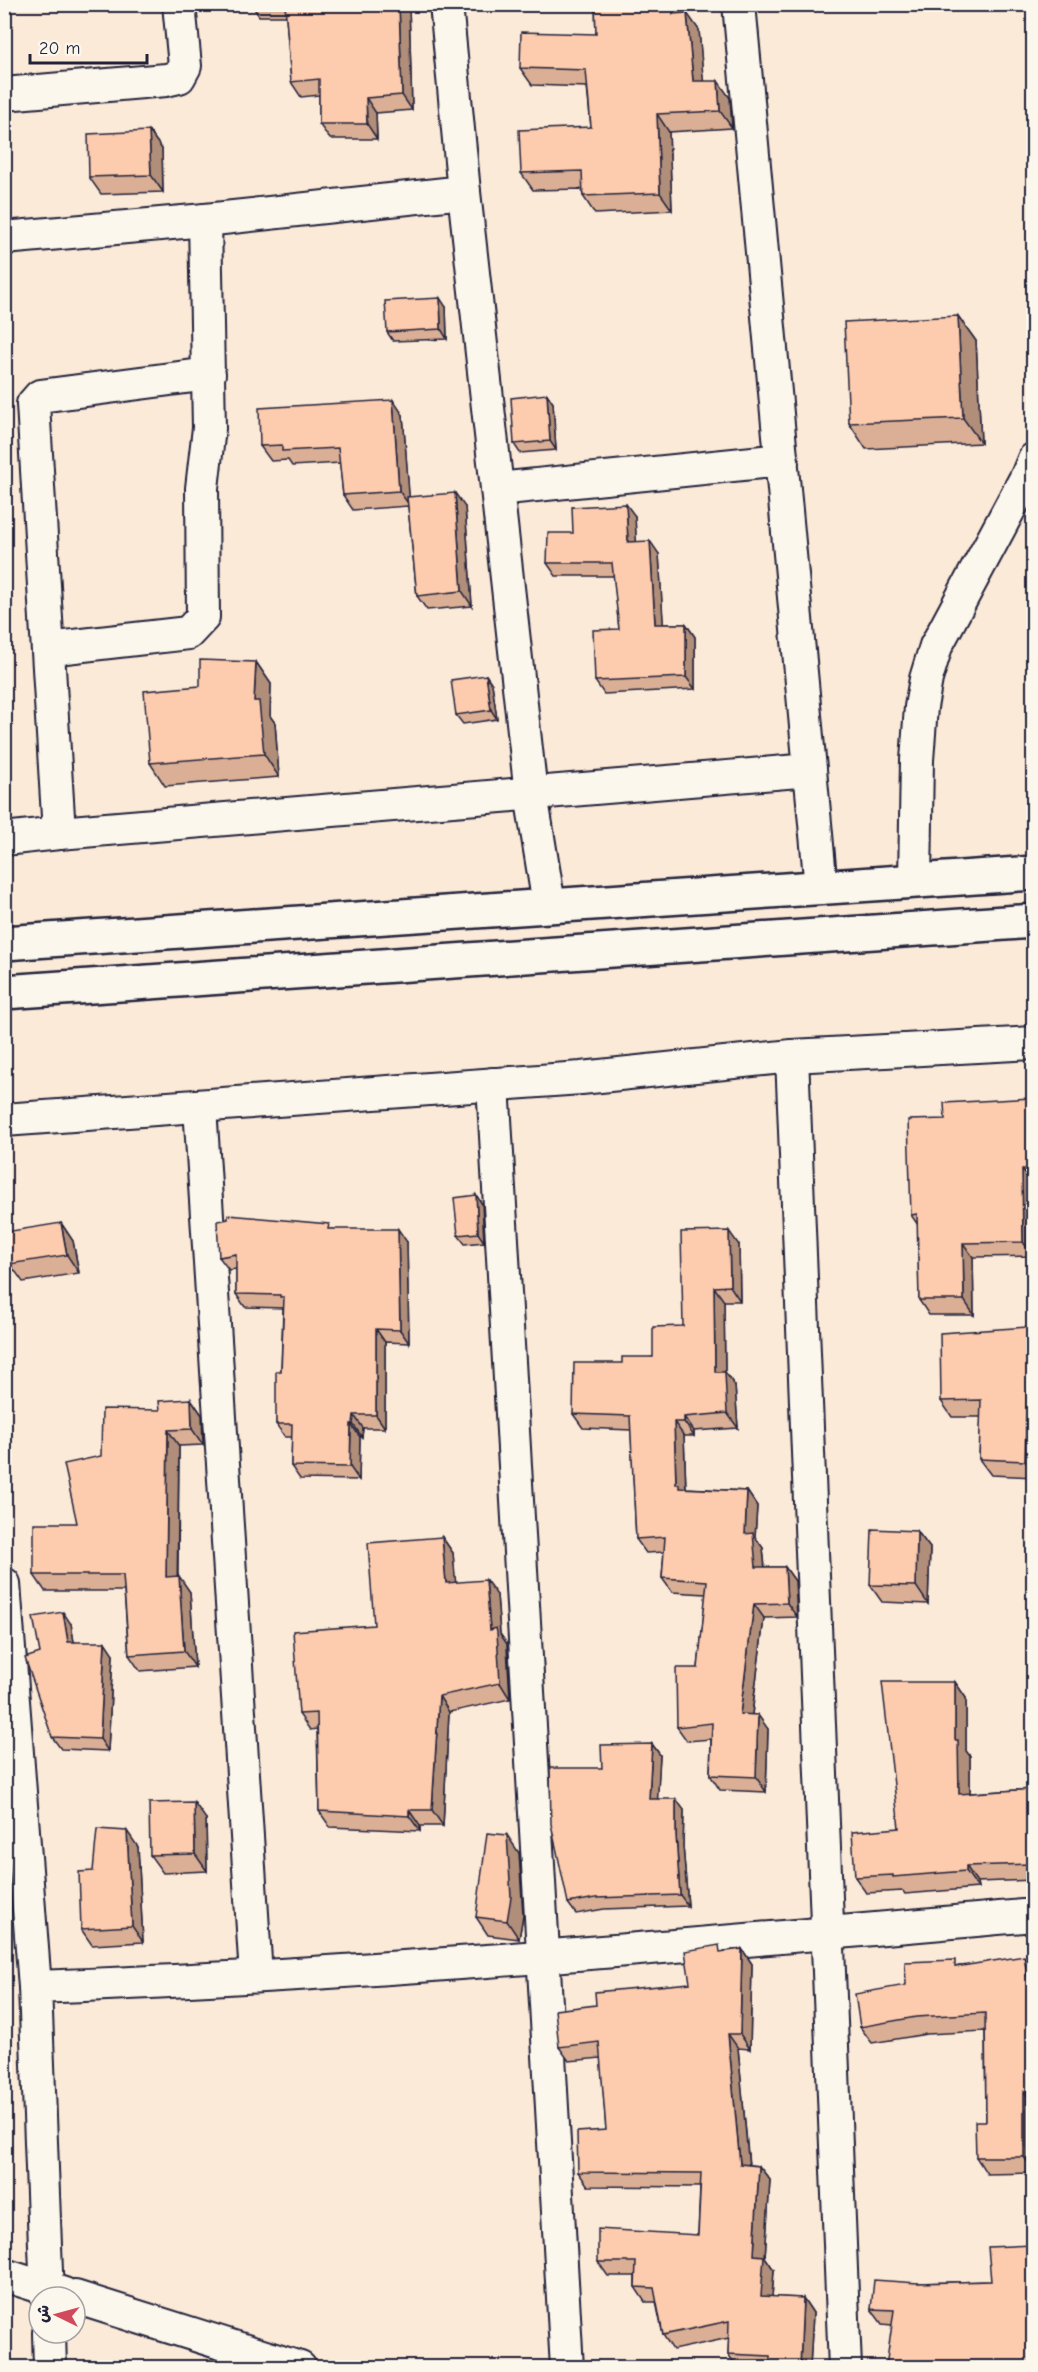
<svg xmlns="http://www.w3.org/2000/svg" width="1038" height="2372" font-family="'Comic Neue','Playpen Sans Arabic',sans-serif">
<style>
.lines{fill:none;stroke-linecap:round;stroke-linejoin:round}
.minor-casing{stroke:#22223b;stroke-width:36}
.trunk-casing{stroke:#22223b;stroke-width:38}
.minor{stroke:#fbf7ec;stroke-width:32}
.trunk{stroke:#fbf7ec;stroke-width:33}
.wall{fill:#daaf95;stroke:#22223b;stroke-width:1.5}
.shaded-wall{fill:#b18e79;stroke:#22223b;stroke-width:1.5}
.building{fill:#fdcbad;stroke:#22223b;stroke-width:1.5}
</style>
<rect width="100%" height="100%" fill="#fcead9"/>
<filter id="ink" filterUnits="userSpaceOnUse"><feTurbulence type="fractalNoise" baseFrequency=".0167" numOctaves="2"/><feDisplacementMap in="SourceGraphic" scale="12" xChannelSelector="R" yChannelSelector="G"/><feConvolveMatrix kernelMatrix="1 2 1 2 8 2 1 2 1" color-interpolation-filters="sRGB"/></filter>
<g filter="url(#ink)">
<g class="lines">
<defs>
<g id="minor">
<path d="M 446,4 L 464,192 L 531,794 L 549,905"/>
<path d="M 739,4 L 821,888"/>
<path d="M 4,94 L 166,80 L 179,77 L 185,66 L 179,4"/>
<path d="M 4,238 L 205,220 L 464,192"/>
<path d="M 497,489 L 782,460"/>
<path d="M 48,649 L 188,633 L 203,617 L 202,488 L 209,428 L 205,220"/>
<path d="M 59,833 L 33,404 L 40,396 L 209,374"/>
<path d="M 4,839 L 59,833 L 810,770"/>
<path d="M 915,880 L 917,760 L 921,707 L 926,679 L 936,646 L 1027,476 L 1034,459"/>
<path d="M 792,1056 L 845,2368"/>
<path d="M 493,1084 L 567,2368"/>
<path d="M 200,1107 L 256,1976"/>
<path d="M 4,1120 L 581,1078 L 792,1056 L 1034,1043"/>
<path d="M 4,1584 L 35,1987"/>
<path d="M 4,2275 L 64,2294"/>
<path d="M 47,2297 L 35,1987 C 368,1975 701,1944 1034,1915"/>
<path d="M 75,2297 L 300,2368"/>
<path d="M 49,2333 L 50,2368"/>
</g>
<g id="trunk">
<path d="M 4,943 L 1034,873"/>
<path d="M 4,992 L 1034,921"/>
</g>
</defs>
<use href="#minor" class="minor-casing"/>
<use href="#trunk" class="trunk-casing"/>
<use href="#minor" class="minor"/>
<use href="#trunk" class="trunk"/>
</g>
<g class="wall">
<path d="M 251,4 L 408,4 L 409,6 L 412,110 L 376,113 L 377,139 L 330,139 L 319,124 L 319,95 L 301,97 L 291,82 L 286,16 L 259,16 Z"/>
<path d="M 595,4 L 685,4 L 685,13 L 699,30 L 703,81 L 730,98 L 732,128 L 669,132 L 672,210 L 595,214 L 583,196 L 582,189 L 533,190 L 521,173 L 591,127 L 587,87 L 532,85 L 520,68 L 596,34 Z"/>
<path d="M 149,131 L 162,149 L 163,192 L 101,194 L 89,177 Z"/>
<path d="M 4,252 L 7,256 L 10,286 L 4,287 Z"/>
<path d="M 446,307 L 447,339 L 393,341 L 387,332 Z"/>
<path d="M 958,316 L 976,341 L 981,443 L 866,449 L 849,423 Z"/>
<path d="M 547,394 L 553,403 L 556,450 L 520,453 L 514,444 Z"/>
<path d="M 403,415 L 409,497 L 465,507 L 472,606 L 427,610 L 417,596 L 408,506 L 353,510 L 343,495 L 340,463 L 292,466 L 288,460 L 271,461 L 260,446 Z"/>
<path d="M 635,516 L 636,542 L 659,554 L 663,624 L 686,624 L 695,637 L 695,689 L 604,694 L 595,681 L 619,629 L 614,576 L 556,576 L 547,563 L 573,533 Z"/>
<path d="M 256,662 L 271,684 L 270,716 L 275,723 L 279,777 L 165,786 L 150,763 L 200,686 Z"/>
<path d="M 486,675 L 492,684 L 497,719 L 463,724 L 456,715 Z"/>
<path d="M 4,741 L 7,745 L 10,800 L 4,800 Z"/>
<path d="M 1032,1098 L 1034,1101 L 1034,1184 L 1032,1184 L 1033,1256 L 973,1257 L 974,1315 L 929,1315 L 919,1300 L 918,1225 L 911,1215 L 945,1119 Z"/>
<path d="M 476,1195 L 482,1204 L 484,1242 L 465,1244 L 458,1235 Z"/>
<path d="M 61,1223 L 73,1241 L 79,1273 L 23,1282 L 10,1264 Z"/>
<path d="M 332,1229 L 407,1242 L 409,1343 L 385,1342 L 385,1428 L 363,1428 L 362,1437 L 360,1437 L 359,1480 L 300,1479 L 291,1466 L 292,1437 L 285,1437 L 276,1424 L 281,1371 L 283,1308 L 245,1307 L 236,1294 L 236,1269 L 229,1270 L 219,1257 Z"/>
<path d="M 739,1245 L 740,1301 L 724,1301 L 725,1372 L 735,1386 L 738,1428 L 694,1431 L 694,1436 L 684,1436 L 686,1488 L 747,1491 L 757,1506 L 755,1537 L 763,1548 L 765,1567 L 785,1567 L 795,1581 L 797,1617 L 764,1618 L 752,1715 L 768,1729 L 766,1792 L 720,1790 L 710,1775 L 711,1739 L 687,1741 L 677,1727 L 698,1668 L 706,1594 L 672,1592 L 662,1578 L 664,1552 L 646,1553 L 636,1539 L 631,1430 L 583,1428 L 573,1414 L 622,1363 L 653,1357 L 683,1326 Z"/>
<path d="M 1034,1335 L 1034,1477 L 991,1475 L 979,1459 L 981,1417 L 952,1417 L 941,1401 Z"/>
<path d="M 191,1399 L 202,1415 L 203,1445 L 179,1446 L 178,1576 L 190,1592 L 195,1667 L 140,1671 L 129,1655 L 124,1591 L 45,1591 L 34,1575 L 77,1523 L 101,1456 L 160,1410 Z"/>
<path d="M 917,1531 L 930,1548 L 928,1604 L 882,1602 L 870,1585 Z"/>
<path d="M 442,1537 L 453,1553 L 455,1582 L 497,1595 L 500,1634 L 507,1644 L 507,1647 L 510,1699 L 449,1712 L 443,1826 L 420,1826 L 420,1831 L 330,1827 L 319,1811 L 317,1729 L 310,1730 L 299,1714 L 374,1625 Z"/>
<path d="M 71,1624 L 74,1642 L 113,1654 L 108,1751 L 61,1749 L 52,1737 L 40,1653 Z"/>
<path d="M 955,1682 L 966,1698 L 966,1751 L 970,1756 L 970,1793 L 1034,1789 L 1034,1880 L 977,1882 L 978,1888 L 905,1894 L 903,1891 L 866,1893 L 855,1877 L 899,1828 Z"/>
<path d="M 652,1744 L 660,1755 L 657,1799 L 684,1810 L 683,1846 L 688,1906 L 604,1909 L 576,1914 L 568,1903 L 602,1768 Z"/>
<path d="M 206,1819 L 207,1871 L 163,1873 L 150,1855 Z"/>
<path d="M 138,1847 L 143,1942 L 92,1945 L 81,1929 L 93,1871 Z"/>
<path d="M 519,1853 L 523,1915 L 519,1939 L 488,1935 L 476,1917 Z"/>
<path d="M 742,1949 L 752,1964 L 750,2049 L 738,2048 L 749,2165 L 759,2166 L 770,2180 L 765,2257 L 774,2270 L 772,2297 L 803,2298 L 813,2313 L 810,2367 L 737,2367 L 728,2354 L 729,2338 L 673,2350 L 663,2335 L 656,2302 L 645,2302 L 635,2287 L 635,2276 L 608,2276 L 598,2262 L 698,2235 L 700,2187 L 588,2186 L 578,2172 L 606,2130 L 601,2058 L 569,2061 L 559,2047 L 596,2005 L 690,1983 L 724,1951 Z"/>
<path d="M 959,1966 L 1034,1969 L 1034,2173 L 987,2174 L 976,2157 L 986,2121 L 985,2031 L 927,2034 L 872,2043 L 860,2027 L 906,1985 Z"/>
<path d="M 1034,2245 L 1034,2367 L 892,2325 L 882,2324 L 871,2309 L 918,2283 L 991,2281 Z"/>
</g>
<g class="shaded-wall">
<path d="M 399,4 L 408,4 L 409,6 L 412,110 L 402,95 Z"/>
<path d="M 673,4 L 685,4 L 685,31 L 673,14 Z"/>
<path d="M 687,13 L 699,30 L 705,99 L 693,81 Z"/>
<path d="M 718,81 L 730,98 L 732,128 L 720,111 Z"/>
<path d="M 366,98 L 376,113 L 377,139 L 367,124 Z"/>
<path d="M 657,114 L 669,132 L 672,210 L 660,193 Z"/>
<path d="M 149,131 L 162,149 L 163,192 L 151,175 Z"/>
<path d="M 4,252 L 7,256 L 10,286 L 4,279 Z"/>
<path d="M 440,298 L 446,307 L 447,339 L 441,329 Z"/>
<path d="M 958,316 L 976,341 L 981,443 L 963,418 Z"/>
<path d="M 547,394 L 553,403 L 556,450 L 550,441 Z"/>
<path d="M 393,400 L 403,415 L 410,506 L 399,491 Z"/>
<path d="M 455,493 L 465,507 L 472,606 L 462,591 Z"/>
<path d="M 626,504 L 635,516 L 637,555 L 628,542 Z"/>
<path d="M 650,541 L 659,554 L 664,636 L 655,624 Z"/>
<path d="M 686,624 L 695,637 L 695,689 L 686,677 Z"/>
<path d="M 256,662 L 271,684 L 270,716 L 275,723 L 279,777 L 264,754 L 254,701 Z"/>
<path d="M 486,675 L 492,684 L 497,719 L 491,710 Z"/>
<path d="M 4,741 L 7,745 L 10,800 L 4,792 Z"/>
<path d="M 1032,1098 L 1034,1101 L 1034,1176 L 1029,1169 Z"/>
<path d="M 1022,1169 L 1032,1184 L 1033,1256 L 1023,1242 Z"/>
<path d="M 476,1195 L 482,1204 L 484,1242 L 478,1233 Z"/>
<path d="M 61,1223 L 73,1241 L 79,1273 L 67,1255 Z"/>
<path d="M 398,1229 L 407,1242 L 409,1343 L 400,1330 Z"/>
<path d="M 729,1231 L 739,1245 L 740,1301 L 730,1286 Z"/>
<path d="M 963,1243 L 973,1257 L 974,1315 L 964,1300 Z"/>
<path d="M 714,1287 L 724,1301 L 725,1372 L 735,1386 L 738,1428 L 727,1413 L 715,1372 Z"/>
<path d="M 1028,1327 L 1034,1335 L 1034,1393 L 1032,1391 Z"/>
<path d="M 376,1329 L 385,1342 L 385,1428 L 376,1415 Z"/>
<path d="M 1027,1392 L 1034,1401 L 1034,1473 L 1025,1461 Z"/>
<path d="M 191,1399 L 202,1415 L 203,1445 L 192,1429 Z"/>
<path d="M 354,1415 L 363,1428 L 362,1437 L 353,1424 Z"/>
<path d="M 684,1417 L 694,1431 L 694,1436 L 684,1422 Z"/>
<path d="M 674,1422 L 684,1436 L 686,1494 L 689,1502 L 676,1484 Z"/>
<path d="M 351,1424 L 360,1437 L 359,1480 L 350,1467 Z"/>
<path d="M 168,1430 L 179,1446 L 177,1593 L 166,1577 Z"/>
<path d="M 747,1491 L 757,1506 L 755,1537 L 763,1548 L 766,1582 L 756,1567 L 745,1534 Z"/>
<path d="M 917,1531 L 930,1548 L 928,1604 L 916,1586 Z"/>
<path d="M 442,1537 L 453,1553 L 457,1598 L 446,1583 Z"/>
<path d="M 785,1567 L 795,1581 L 797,1617 L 787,1603 Z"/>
<path d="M 179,1576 L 190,1592 L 195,1667 L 184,1651 Z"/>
<path d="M 486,1580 L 497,1595 L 500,1634 L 507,1644 L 507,1647 L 510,1699 L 500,1683 L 490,1630 Z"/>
<path d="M 754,1604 L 764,1618 L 750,1729 L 740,1714 Z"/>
<path d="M 63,1612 L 71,1624 L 76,1654 L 68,1642 Z"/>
<path d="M 105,1642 L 113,1654 L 108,1751 L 100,1739 Z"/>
<path d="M 955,1682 L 966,1698 L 966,1751 L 970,1756 L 970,1810 L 959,1794 L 955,1740 Z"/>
<path d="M 439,1696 L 449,1712 L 443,1826 L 432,1810 Z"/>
<path d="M 758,1715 L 768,1729 L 766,1792 L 756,1777 Z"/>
<path d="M 652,1744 L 660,1755 L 657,1810 L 649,1799 Z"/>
<path d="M 676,1799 L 684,1810 L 683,1846 L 688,1906 L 680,1895 L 676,1835 Z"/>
<path d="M 194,1802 L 206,1819 L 207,1871 L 195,1854 Z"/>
<path d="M 409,1810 L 420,1826 L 420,1831 L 409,1816 Z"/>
<path d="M 127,1831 L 138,1847 L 143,1942 L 132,1926 Z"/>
<path d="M 507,1835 L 519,1853 L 523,1915 L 519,1939 L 507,1921 Z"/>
<path d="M 1028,1841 L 1034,1848 L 1034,1869 L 1030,1864 Z"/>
<path d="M 966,1866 L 977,1882 L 978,1888 L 966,1871 Z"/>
<path d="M 742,1949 L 752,1964 L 750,2049 L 740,2034 Z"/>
<path d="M 1024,1956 L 1034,1969 L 1034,2018 Z"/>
<path d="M 728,2034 L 738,2048 L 750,2179 L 740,2164 Z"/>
<path d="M 1024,2091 L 1034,2105 L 1034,2171 L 1024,2157 Z"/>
<path d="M 759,2166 L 770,2180 L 765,2257 L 774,2270 L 771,2311 L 761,2296 L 754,2255 Z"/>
<path d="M 803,2298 L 813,2313 L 810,2367 L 800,2367 Z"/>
</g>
<g class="building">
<path d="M 285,4 L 399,4 L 402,95 L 366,98 L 367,124 L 319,124 L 319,79 L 291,82 Z"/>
<path d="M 595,4 L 673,4 L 673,14 L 687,13 L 693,81 L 718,81 L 720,111 L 657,114 L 660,193 L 583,196 L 582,171 L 521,173 L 519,130 L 591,127 L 586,70 L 520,68 L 521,32 L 596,34 Z"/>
<path d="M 149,131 L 151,175 L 89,177 L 88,134 Z"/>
<path d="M 440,298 L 441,329 L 387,332 L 385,301 Z"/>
<path d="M 958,316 L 963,418 L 849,423 L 844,322 Z"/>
<path d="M 547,394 L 550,441 L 514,444 L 511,398 Z"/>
<path d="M 393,400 L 399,491 L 343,495 L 338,448 L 282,451 L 282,445 L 260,446 L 259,408 Z"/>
<path d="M 455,493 L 462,591 L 417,596 L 407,497 Z"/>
<path d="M 626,504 L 628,542 L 650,541 L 655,624 L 686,624 L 686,677 L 595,681 L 593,630 L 619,629 L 612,563 L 547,563 L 548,533 L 573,533 L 572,507 Z"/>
<path d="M 200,660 L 256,662 L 254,701 L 259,701 L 264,754 L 150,763 L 144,691 L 200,686 Z"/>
<path d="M 486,675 L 491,710 L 456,715 L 451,680 Z"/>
<path d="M 1032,1098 L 1029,1169 L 1022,1169 L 1023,1242 L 963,1243 L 964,1300 L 919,1300 L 917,1214 L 911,1215 L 908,1120 L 945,1119 L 944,1103 Z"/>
<path d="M 476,1195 L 478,1233 L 458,1235 L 454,1198 Z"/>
<path d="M 228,1215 L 329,1224 L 328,1229 L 398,1229 L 400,1330 L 376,1329 L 376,1415 L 354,1415 L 353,1424 L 351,1424 L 350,1467 L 291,1466 L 292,1424 L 276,1424 L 276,1371 L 281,1371 L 284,1297 L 280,1297 L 280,1295 L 236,1294 L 236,1254 L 219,1257 L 217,1221 L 228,1219 Z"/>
<path d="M 61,1223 L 67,1255 L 10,1264 L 5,1232 Z"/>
<path d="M 729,1231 L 730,1286 L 714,1287 L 715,1372 L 725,1372 L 727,1413 L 684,1417 L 684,1422 L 674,1422 L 676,1484 L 679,1484 L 679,1488 L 747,1491 L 745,1534 L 753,1533 L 756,1567 L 785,1567 L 787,1603 L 754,1604 L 740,1714 L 758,1715 L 756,1777 L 710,1775 L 712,1723 L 677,1727 L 676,1668 L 698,1668 L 707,1581 L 662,1578 L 665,1537 L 636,1539 L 630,1416 L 573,1414 L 574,1363 L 622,1363 L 622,1357 L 653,1357 L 653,1327 L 683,1326 L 681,1232 Z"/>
<path d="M 1028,1327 L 1032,1391 L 1027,1392 L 1025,1461 L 979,1459 L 981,1400 L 941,1401 L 940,1333 Z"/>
<path d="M 191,1399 L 192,1429 L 168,1430 L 166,1577 L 179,1576 L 184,1651 L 129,1655 L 123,1575 L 34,1575 L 34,1523 L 77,1523 L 64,1464 L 101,1456 L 102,1409 L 160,1410 L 159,1401 Z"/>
<path d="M 872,1529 L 917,1531 L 916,1586 L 870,1585 Z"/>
<path d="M 442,1537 L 446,1583 L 486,1580 L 490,1630 L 496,1628 L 497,1632 L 500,1683 L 439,1696 L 432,1810 L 409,1810 L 409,1816 L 319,1811 L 317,1713 L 299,1714 L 293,1631 L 374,1625 L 368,1543 Z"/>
<path d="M 63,1612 L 68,1642 L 105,1642 L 100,1739 L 52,1737 L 25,1658 L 40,1653 L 33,1617 Z"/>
<path d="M 882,1682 L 955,1682 L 955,1740 L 958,1740 L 959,1794 L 1034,1789 L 1034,1840 L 1028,1841 L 1030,1864 L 966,1866 L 966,1871 L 893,1877 L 893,1875 L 855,1877 L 852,1832 L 899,1828 Z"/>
<path d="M 652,1744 L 649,1799 L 676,1799 L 676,1835 L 680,1895 L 596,1898 L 568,1903 L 551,1824 L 550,1768 L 602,1768 L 601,1745 Z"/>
<path d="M 194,1802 L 195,1854 L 150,1855 L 149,1803 Z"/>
<path d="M 97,1829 L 127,1831 L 132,1926 L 81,1929 L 79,1872 L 93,1871 Z"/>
<path d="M 487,1833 L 507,1835 L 511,1897 L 507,1921 L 476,1917 Z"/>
<path d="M 719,1945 L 720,1952 L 742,1949 L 740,2034 L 728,2034 L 740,2164 L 759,2166 L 754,2255 L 764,2256 L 761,2296 L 803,2298 L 800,2367 L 770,2367 L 770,2356 L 728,2354 L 729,2321 L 663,2335 L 654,2288 L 635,2287 L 636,2262 L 598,2262 L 598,2229 L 698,2235 L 701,2173 L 578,2172 L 577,2132 L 606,2130 L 599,2042 L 559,2047 L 555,2010 L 596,2005 L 595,1992 L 690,1983 L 685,1951 Z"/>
<path d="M 1024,1956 L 1034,2018 L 1034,2091 L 1024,2091 L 1024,2157 L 976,2157 L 975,2121 L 986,2121 L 985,2013 L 916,2017 L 860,2027 L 855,1994 L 906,1985 L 905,1962 L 955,1960 L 955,1967 Z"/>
<path d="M 1034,2245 L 1034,2360 L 1032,2360 L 1031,2367 L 886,2367 L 894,2310 L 871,2309 L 874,2280 L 918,2283 L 991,2281 L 988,2247 Z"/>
</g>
</g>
<rect width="1038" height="2372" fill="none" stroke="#fbf7ec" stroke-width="24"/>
<rect x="12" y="12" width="1014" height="2348" fill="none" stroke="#22223b" stroke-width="2" filter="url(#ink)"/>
<g transform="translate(57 2315) rotate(275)"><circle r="28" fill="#fbf7ec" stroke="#a4a2a5" stroke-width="1.5"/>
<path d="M0-4.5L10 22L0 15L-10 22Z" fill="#d1495b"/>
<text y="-9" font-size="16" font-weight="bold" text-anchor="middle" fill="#22223b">ش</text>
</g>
<path d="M30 54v9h117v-9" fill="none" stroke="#22223b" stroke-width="3"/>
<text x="39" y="54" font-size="18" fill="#22223b" stroke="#fbf7ec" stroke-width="4.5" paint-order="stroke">20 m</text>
</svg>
